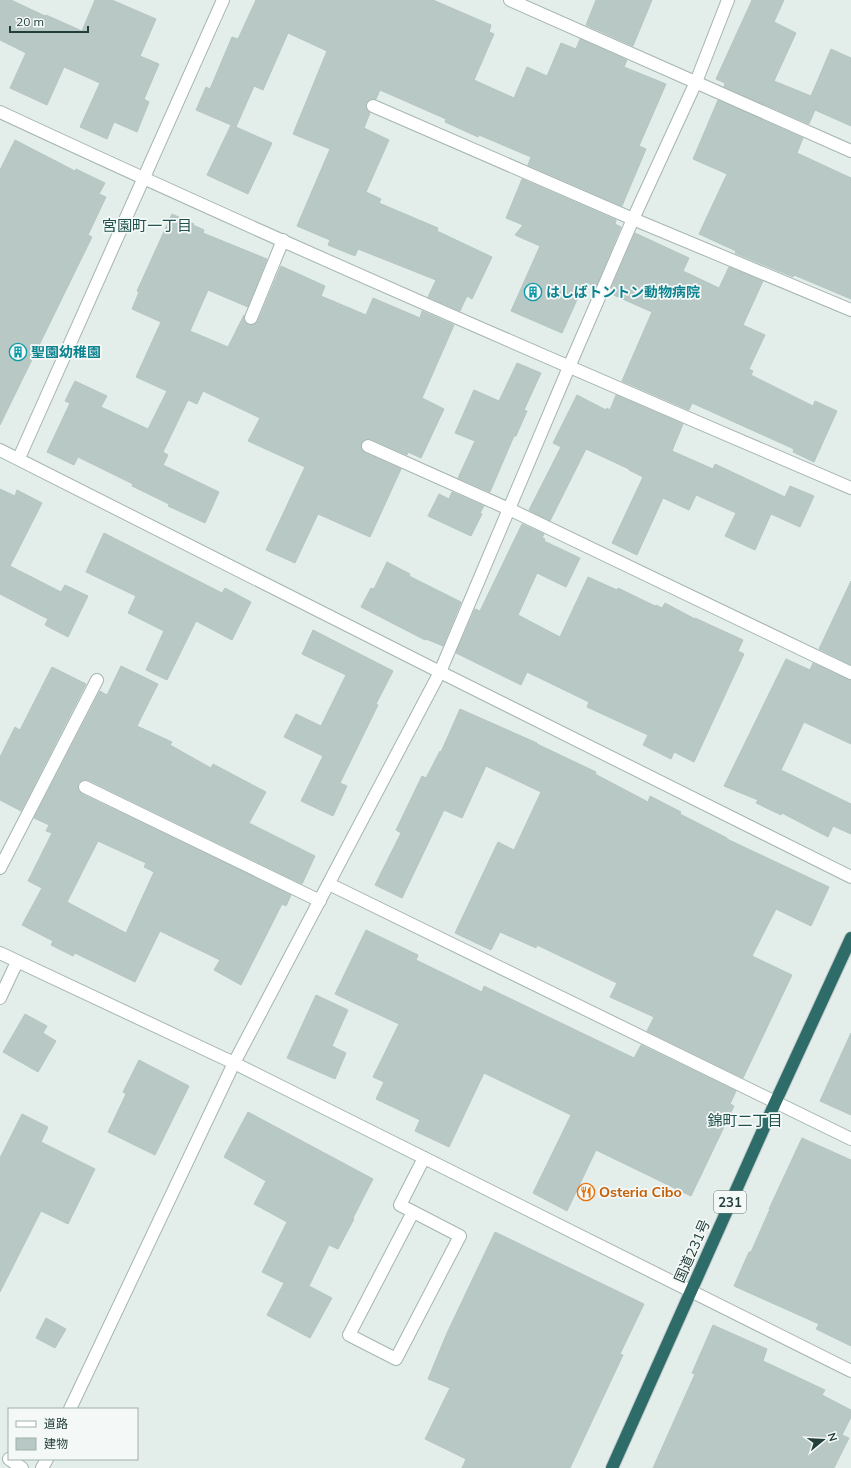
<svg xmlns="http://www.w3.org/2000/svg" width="851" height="1468" font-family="Mulish,'Noto Sans JP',sans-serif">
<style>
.building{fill:#b8c8c4;stroke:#b5c7c3;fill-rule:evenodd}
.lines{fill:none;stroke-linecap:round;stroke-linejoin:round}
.minor-casing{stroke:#a5b5b2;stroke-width:14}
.highway-casing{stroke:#c1c9c8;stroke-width:14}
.minor{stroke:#fff;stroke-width:12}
.highway{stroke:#2e6c69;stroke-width:12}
.labels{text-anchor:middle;stroke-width:3.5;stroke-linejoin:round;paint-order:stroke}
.shield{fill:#f4f9f7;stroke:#617774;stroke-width:1}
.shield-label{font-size:13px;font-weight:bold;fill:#223f3c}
.culture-label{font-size:14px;font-weight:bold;fill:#0d838f;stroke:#f4f9f7;text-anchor:start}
.food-label{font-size:14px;font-weight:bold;fill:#c56008;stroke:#f4f9f7;text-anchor:start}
.street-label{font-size:14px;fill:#223f3c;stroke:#f4f9f7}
.neighbourhood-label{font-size:15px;fill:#1e514d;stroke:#f4f9f7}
</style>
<rect width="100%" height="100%" fill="#e3edea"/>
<g class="building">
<path d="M 0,0 L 11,0 L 45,16 L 46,15 L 82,31 L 95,0 L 112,0 L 156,19 L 140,56 L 159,64 L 144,99 L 149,102 L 137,132 L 114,122 L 107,139 L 80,127 L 100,83 L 64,67 L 47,105 L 10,88 L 26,53 L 0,40 Z"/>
<path d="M 256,0 L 433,0 L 491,25 L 489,32 L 494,34 L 474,80 L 514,98 L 527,67 L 547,76 L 561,43 L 576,49 L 580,39 L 627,60 L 624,67 L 666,84 L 639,146 L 646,149 L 622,206 L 528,165 L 531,157 L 479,135 L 478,137 L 445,122 L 446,119 L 380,90 L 376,99 L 369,100 L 366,103 L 367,110 L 370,113 L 364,128 L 389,140 L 366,192 L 381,199 L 379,203 L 438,228 L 437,231 L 492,257 L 472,299 L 467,296 L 460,311 L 428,297 L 436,280 L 358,249 L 355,256 L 328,245 L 330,240 L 297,226 L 330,149 L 293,134 L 327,51 L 288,33 L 263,90 L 254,86 L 236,127 L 272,143 L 248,194 L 207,175 L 231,125 L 196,110 L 206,87 L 210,89 L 232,37 L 238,39 Z"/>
<path d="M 596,0 L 652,0 L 633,46 L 586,25 Z"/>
<path d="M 752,0 L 784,0 L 774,22 L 796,33 L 774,81 L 811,96 L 831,49 L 851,58 L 851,126 L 815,110 L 809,124 L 724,87 L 725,83 L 716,79 Z"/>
<path d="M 718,100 L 803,138 L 797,153 L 851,178 L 851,299 L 794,275 L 793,277 L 735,253 L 736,251 L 699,234 L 727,174 L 693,159 Z"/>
<path d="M 15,140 L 75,171 L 76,169 L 105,183 L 99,194 L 106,197 L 88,235 L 92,237 L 0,425 L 0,170 Z"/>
<path d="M 522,179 L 616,220 L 615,224 L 621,227 L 596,287 L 585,282 L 562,333 L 511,311 L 540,246 L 515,235 L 523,225 L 506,218 Z"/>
<path d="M 172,214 L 194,224 L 193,225 L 204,230 L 203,233 L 267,259 L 248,307 L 208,290 L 190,331 L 228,347 L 244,315 L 244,319 L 248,325 L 252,325 L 258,321 L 281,266 L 325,286 L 321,296 L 366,315 L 373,298 L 420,318 L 422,311 L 454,325 L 422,398 L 444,409 L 421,458 L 408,452 L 407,455 L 371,439 L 364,440 L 361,443 L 362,450 L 365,453 L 401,469 L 370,537 L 318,514 L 295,563 L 266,550 L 305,467 L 248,441 L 260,418 L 203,391 L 197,404 L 188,400 L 163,452 L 168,455 L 163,465 L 219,492 L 205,523 L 168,506 L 169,504 L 132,486 L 133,484 L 78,457 L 74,465 L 47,452 L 70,403 L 65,401 L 75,381 L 107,396 L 101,407 L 148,429 L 167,391 L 136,377 L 161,322 L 132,309 L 139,292 L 137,291 Z"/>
<path d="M 635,233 L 689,258 L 683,271 L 719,288 L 729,267 L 763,281 L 743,325 L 765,335 L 749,369 L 753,371 L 751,375 L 813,406 L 815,401 L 837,411 L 814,462 L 793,452 L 794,449 L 692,403 L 689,410 L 622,381 L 652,312 L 609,293 Z"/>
<path d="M 517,363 L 541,373 L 524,410 L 527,411 L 516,436 L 514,436 L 490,492 L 458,478 L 475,441 L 455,433 L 474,390 L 499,401 Z"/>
<path d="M 577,395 L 606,410 L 607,408 L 610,410 L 616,395 L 683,424 L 672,451 L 713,469 L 715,464 L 785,497 L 790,486 L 814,496 L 800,527 L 771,514 L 755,550 L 725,536 L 736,513 L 696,495 L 689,510 L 663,498 L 637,555 L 612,543 L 643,477 L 629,470 L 629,469 L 586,449 L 550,521 L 529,510 L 561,447 L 553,443 Z"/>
<path d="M 0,489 L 15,496 L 17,490 L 42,503 L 10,566 L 61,592 L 65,585 L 88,596 L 68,637 L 45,625 L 48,619 L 0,594 Z"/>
<path d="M 452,492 L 484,506 L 480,513 L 482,514 L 471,536 L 428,516 L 439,494 L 449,499 Z"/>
<path d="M 522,524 L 544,534 L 542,538 L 545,539 L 544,541 L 580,558 L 566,587 L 537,573 L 518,615 L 560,637 L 588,577 L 617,590 L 618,588 L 655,606 L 656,605 L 662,608 L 665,603 L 695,619 L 695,618 L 743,640 L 738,651 L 744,654 L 694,762 L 674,752 L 671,759 L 643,745 L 648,735 L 587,707 L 589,702 L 527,672 L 521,685 L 456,653 L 475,609 L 480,611 Z"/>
<path d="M 104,533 L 222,593 L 225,588 L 251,602 L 232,640 L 196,621 L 167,680 L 146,670 L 164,631 L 128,613 L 136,596 L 86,572 Z"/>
<path d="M 387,562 L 410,574 L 409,576 L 461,602 L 443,646 L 426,639 L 425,640 L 361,607 L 371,588 L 374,589 Z"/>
<path d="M 851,581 L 851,665 L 819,649 Z"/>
<path d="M 313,630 L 393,671 L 376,704 L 378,705 L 340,783 L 347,786 L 333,816 L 301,801 L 323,756 L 284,737 L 296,714 L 321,726 L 346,675 L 302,654 Z"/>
<path d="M 786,659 L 810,670 L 813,663 L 851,680 L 851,744 L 804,722 L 781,770 L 851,804 L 851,834 L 833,826 L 828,837 L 782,813 L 781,815 L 756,803 L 758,800 L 724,786 Z"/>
<path d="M 121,666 L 158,684 L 137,726 L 172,742 L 170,745 L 211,768 L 213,764 L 266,792 L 249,823 L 315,856 L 302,884 L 88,780 L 84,780 L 78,783 L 78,788 L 82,794 L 291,895 L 286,906 L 282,904 L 241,985 L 214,970 L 220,960 L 160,931 L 135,982 L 75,953 L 73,956 L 51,945 L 53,941 L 22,925 L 42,888 L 28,881 L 52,833 L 46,831 L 49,825 L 34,818 L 100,691 L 107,695 ZM 98,841 L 146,863 L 144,867 L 154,872 L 126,933 L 67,902 Z"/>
<path d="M 52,667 L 86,684 L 21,811 L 0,800 L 0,757 L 15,727 L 20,730 Z"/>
<path d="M 460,709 L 537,743 L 537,744 L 596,772 L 595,774 L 648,802 L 650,796 L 681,812 L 680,814 L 727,838 L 727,839 L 829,887 L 811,926 L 776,909 L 752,956 L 792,975 L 743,1078 L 647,1031 L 654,1017 L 610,997 L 617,983 L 537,945 L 536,948 L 500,932 L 491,950 L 455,933 L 498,842 L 514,850 L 541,792 L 486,766 L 462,818 L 444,810 L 402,898 L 375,885 L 401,833 L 396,830 L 422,776 L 426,778 L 440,751 L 441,752 Z"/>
<path d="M 366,930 L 418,955 L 416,960 L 482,992 L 484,986 L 634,1058 L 641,1045 L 736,1091 L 730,1104 L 734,1106 L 691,1196 L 596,1150 L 567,1211 L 533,1193 L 571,1115 L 484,1073 L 449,1147 L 415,1131 L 420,1120 L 376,1099 L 384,1082 L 373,1077 L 399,1024 L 335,994 Z"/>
<path d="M 316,995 L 348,1010 L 332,1046 L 346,1053 L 335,1079 L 287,1058 Z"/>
<path d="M 25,1014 L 47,1026 L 43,1033 L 56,1041 L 38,1072 L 3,1052 Z"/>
<path d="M 851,1033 L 851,1115 L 820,1101 Z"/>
<path d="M 139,1060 L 189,1086 L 155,1155 L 108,1132 L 126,1094 L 123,1092 Z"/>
<path d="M 248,1112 L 373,1179 L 353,1218 L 354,1219 L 338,1249 L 329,1245 L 309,1286 L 332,1298 L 310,1338 L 267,1315 L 284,1283 L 262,1272 L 287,1222 L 254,1204 L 266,1181 L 224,1157 Z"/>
<path d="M 22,1114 L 48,1127 L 41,1142 L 95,1169 L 68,1224 L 41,1211 L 0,1292 L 0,1158 Z"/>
<path d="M 802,1138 L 851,1160 L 851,1346 L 816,1329 L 819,1324 L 734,1286 L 749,1252 L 751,1252 L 770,1209 L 769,1209 Z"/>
<path d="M 495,1232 L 644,1304 L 620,1354 L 623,1355 L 570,1468 L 462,1468 L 466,1459 L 425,1439 L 450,1388 L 428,1379 L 447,1333 Z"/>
<path d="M 46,1318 L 66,1329 L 55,1348 L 36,1338 Z"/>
<path d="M 713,1325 L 767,1349 L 763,1361 L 825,1390 L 822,1395 L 851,1410 L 851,1417 L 842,1435 L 849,1438 L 834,1468 L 653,1468 L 695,1374 L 692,1373 Z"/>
</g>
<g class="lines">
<defs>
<g id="minor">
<path d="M 510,0 L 851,151"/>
<path d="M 373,106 L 633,219 L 851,310"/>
<path d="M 0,112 C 281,243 566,366 851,488"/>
<path d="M 251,318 L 283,240"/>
<path d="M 368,446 L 509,509 L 851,673"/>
<path d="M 0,450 L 440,672 L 851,877"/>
<path d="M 19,458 L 223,0"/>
<path d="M 85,787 L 320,901"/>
<path d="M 0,868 L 97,680"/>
<path d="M 329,884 L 851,1139"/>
<path d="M 0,953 L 234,1063 L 851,1371"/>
<path d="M 0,998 L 17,962"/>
<path d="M 413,1212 L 349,1335 L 396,1359 L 460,1236 L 400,1205 L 424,1158"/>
<path d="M 70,1409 L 234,1063 L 440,672 L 569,367 L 633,219 L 696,82 L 728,0"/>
<path d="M 9,1459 L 22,1468"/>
<path d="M 42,1468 L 47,1459"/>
</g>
<path id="highway" d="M 612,1468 L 775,1103 L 851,938"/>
</defs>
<use href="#minor" class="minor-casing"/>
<use href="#highway" class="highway-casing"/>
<use href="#minor" class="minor"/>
<use href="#highway" class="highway"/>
</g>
<defs>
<symbol id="building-ring" viewBox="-11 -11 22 22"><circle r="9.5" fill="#f4f9f7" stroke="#0f9aa8" stroke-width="1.5"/><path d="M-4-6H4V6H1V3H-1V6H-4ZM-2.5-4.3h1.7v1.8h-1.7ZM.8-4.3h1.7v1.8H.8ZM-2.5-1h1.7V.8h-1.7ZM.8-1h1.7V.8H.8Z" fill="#0f9aa8"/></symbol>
<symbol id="restaurant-ring" viewBox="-11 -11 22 22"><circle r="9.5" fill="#f4f9f7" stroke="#e8710a" stroke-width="1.5"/><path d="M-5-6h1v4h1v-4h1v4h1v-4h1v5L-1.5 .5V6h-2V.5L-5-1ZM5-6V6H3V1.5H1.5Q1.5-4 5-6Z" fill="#e8710a"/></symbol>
</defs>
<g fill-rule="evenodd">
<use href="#building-ring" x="523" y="282" width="20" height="20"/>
<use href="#building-ring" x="8" y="342" width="20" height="20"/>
<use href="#restaurant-ring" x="576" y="1182" width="20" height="20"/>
</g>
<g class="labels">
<rect class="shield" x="714" y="1191" width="32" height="22" rx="3"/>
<g class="shield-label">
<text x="730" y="1207">231</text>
</g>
<g class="culture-label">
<text x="546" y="297">はしばトントン動物病院</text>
<text x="31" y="357">聖園幼稚園</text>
</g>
<g class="food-label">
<text x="599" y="1197">Osteria Cibo</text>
</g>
<g class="street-label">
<text transform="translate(692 1251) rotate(-66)" y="5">国道231号</text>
</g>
<g class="neighbourhood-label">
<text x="147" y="231">宮園町一丁目</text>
<text x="745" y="1126">錦町二丁目</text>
</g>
</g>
<rect x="8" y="1408" width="130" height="52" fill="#f4f9f7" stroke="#a0afac"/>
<rect x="16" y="1421" width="20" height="6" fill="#ffffff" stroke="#a0afac"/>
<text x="44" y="1428" font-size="12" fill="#223f3c">道路</text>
<rect x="16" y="1438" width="20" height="12" fill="#b8c8c4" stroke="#a0afac"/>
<text x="44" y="1448" font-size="12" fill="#223f3c">建物</text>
<g transform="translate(823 1440) rotate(72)" stroke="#f4f9f7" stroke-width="3" paint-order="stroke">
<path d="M0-3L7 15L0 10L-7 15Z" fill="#223f3c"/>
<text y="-6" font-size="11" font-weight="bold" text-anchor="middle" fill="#223f3c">N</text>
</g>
<path d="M10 26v6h78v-6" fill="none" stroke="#223f3c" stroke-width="2"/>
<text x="16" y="26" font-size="12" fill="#223f3c" stroke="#f4f9f7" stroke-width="3" paint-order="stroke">20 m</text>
</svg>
